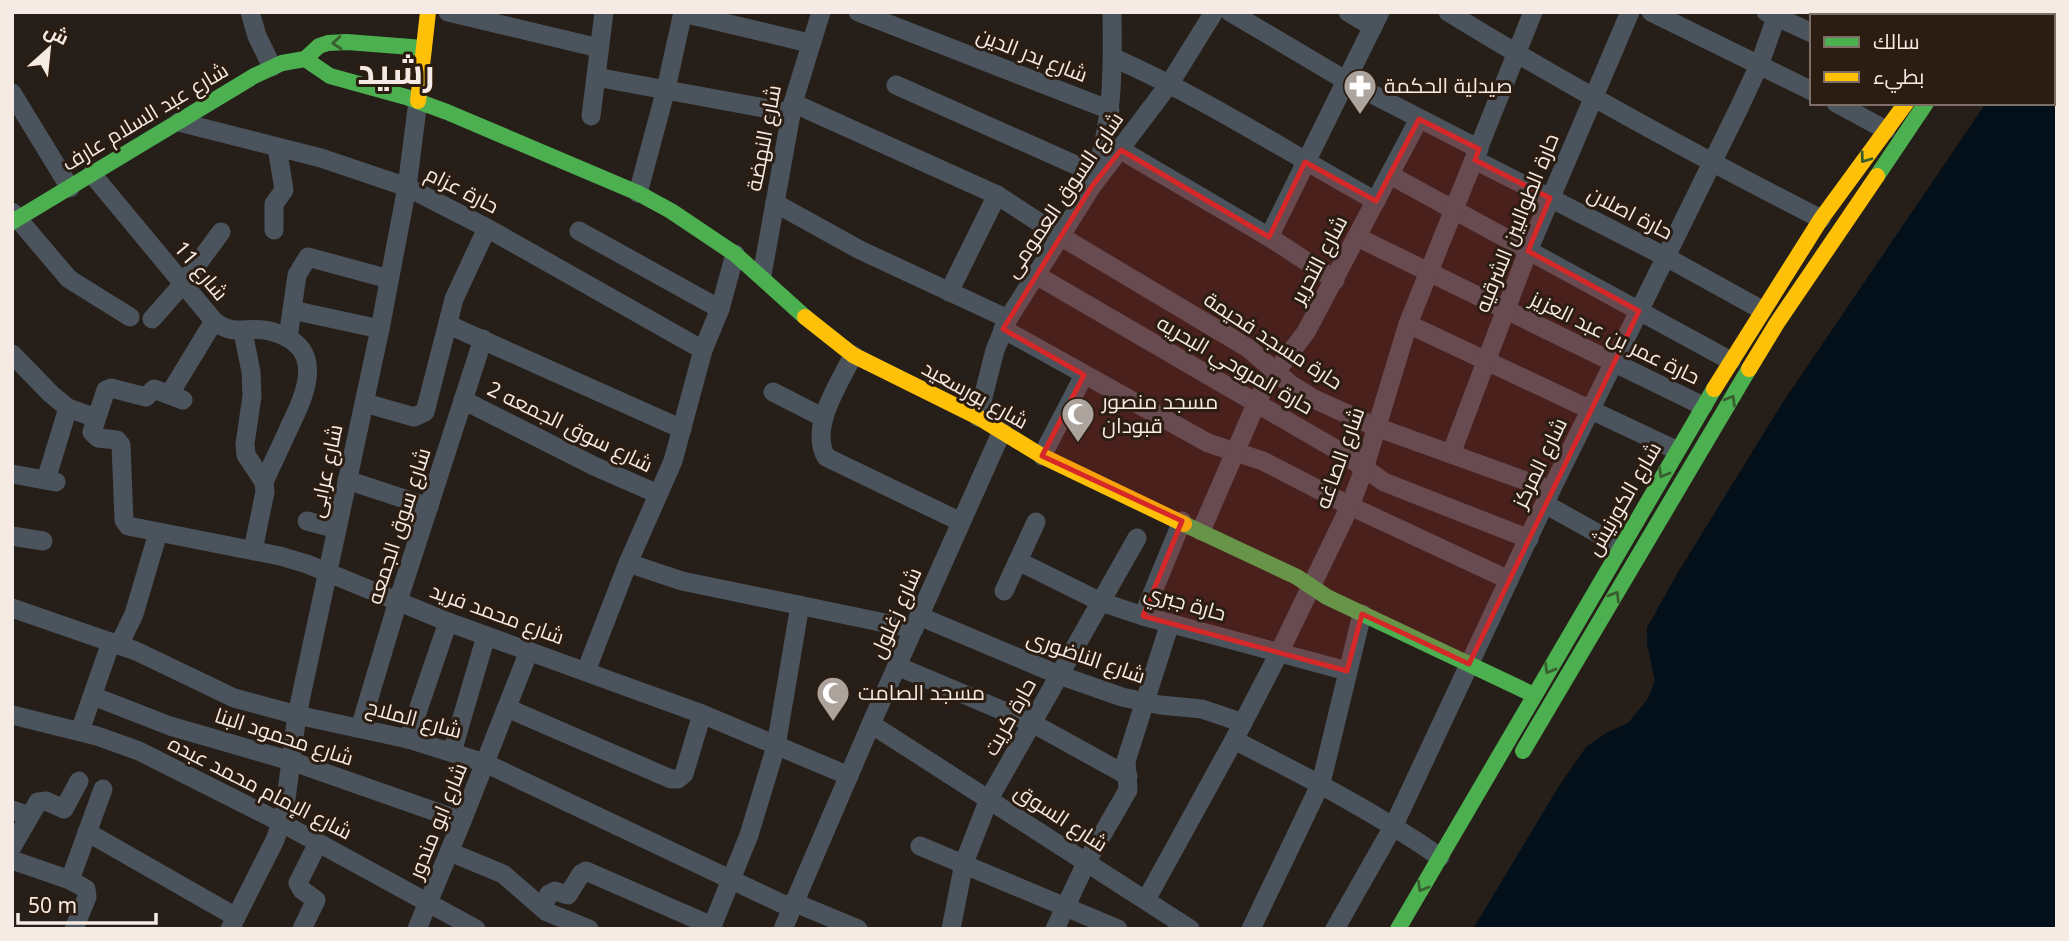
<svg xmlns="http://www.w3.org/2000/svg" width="2069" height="941" font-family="'Noto Sans',Cairo,sans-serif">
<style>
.water{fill:#03101a}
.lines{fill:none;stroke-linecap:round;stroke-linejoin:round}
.street{stroke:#4b545c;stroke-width:19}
.fast{stroke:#4caf50;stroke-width:16}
.slow{stroke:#ffc107;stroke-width:16}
.oneway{stroke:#3a5f2e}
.marked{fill:#d62828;fill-opacity:0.2;stroke:#d62828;stroke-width:5;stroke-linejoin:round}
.labels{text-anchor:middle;stroke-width:6;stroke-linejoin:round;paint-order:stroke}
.street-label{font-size:21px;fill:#f6ebe4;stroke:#2c1d12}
.poi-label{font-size:21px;fill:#f6ebe4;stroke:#2c1d12;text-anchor:start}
.town-label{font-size:35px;font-weight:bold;fill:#f6ebe4;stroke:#2c1d12}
</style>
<rect width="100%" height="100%" fill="#261e18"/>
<path class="water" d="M 2048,12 L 2057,12 L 2057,929 L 1473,929 L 1559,786 L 1586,747 L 1606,733 L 1628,723 L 1647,700 L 1655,681 L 1647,644 L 1647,628 L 1677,574 L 1783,402 L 1986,103 L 2053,103 L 2053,16 L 2046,16 Z"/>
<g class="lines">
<g class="street">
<path d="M 250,12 L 257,36 L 272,67"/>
<path d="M 448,12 L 599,48"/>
<path d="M 858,12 L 1110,110"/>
<path d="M 1230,12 L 1345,80 L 1479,149"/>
<path d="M 1348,12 L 1373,27"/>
<path d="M 1448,12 C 1570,87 1694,154 1821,219"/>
<path d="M 1651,12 L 1812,91"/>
<path d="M 1766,12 L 1812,33"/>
<path d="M 1896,12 L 1904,16"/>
<path d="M 683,13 L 809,43"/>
<path d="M 1114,58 C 1205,98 1289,153 1376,201"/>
<path d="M 596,77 L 791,113"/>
<path d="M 896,85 L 1096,174"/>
<path d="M 12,93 L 70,188"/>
<path d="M 793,103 L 997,195 L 1060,236 L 1248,348 L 1290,384 L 1314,399 L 1376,427 L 1551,490"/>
<path d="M 1836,103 L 1886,130"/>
<path d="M 591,116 L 604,12"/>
<path d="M 179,122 L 321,158 L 407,187 L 487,228 L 703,350"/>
<path d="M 1121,150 L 1269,237 L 1335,280"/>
<path d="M 1475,160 L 1666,257 L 1762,310"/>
<path d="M 92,174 L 214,321 C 236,338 247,325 270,331 C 327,346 307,391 289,428 C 281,446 272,464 264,482"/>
<path d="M 1390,175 L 1731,361"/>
<path d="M 1095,177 C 1113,118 1113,73 1112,12"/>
<path d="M 638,193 L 666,89 L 683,12"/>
<path d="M 775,203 L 860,250 L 1008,319"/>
<path d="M 12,212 L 69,279 L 130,317"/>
<path d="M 274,230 L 274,204 L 284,190 L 277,147"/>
<path d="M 579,231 L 720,309"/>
<path d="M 1269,237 L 1380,12"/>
<path d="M 1357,237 L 1703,406"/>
<path d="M 762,275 L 793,103 L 821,12"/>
<path d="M 1036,275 L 1344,454 L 1384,482 L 1529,539"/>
<path d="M 949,292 L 997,195"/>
<path d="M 292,310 L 380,329"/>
<path d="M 152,319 L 182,285 L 221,232"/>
<path d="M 1408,324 L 1676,450"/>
<path d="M 449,325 L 682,429"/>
<path d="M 1003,329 L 1208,443 L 1263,461 L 1350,506 L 1509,580"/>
<path d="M 243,332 L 251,372 L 252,396 L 245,444 L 246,455 L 264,482 L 265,492 L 253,550"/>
<path d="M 288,338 L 297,275 L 308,257 L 389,279"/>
<path d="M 12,354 L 51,394 L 68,408 L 96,418"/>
<path d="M 853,355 C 840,383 809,426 826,457 L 961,522"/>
<path d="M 773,392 L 824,418"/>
<path d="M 169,395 L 214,321"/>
<path d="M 183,400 L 154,389 L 146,397 L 111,388 L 106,390 L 92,432 L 98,438 L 117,440 L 121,445 L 124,520 L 128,526 L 280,556 L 307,564 L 448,622 L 702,714 L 849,776"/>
<path d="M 463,400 L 594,466 L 658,494"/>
<path d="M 365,403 L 414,417 L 425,412 L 454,299 L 487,228"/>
<path d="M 978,417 L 995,350 L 1008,319 L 1092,186 L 1170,83 L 1214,12"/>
<path d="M 1451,454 L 1528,251 L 1630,12"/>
<path d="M 1042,456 L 1084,375"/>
<path d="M 12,474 L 56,482"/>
<path d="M 46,480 L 68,408"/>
<path d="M 347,480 L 429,507"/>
<path d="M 1545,504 L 1620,546"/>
<path d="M 307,521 L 337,529"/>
<path d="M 1201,531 L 1256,404 L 1265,386 L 1306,332 L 1419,119"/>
<path d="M 12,536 L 43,541"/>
<path d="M 1018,561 L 1101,602 L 1143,616 L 1347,671"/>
<path d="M 628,563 L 682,581 L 914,629"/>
<path d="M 1004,591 L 1036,522"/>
<path d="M 12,608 L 136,651 L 234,698 L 297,715 L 408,739 L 485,763 L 791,908"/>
<path d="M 919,616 L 1059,675 L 1122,697 L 1160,705 L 1202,709 L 1243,723"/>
<path d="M 1143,616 L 1182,521"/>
<path d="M 119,645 L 134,614 L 158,533"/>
<path d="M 897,666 L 1032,723 L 1128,776"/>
<path d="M 586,671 L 628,563 L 673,461 L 703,350 L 720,309 L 735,254"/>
<path d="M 93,696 L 170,726 L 291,761 L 462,821"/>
<path d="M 507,708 L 671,779 L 678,779 L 684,774 L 702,714"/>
<path d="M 12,715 L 97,736 L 139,751 L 282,823 L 476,929"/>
<path d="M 871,724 L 1190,929"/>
<path d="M 360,728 L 398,601 L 483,339"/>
<path d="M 80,731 L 111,642"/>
<path d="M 408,739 L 448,622"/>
<path d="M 1234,740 C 1305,776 1375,812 1440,857"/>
<path d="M 452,752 L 486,636"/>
<path d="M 12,810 L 29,816"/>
<path d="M 87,832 L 236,917"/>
<path d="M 920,846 L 1118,929"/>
<path d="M 12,847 L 38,802 L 46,801 L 64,809 L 79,781"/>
<path d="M 450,852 L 503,874 L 547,912 L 589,929"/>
<path d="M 12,860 L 70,880 L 86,889 L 87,897 L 74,929"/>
<path d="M 70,880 L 103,789"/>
<path d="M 1146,900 L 1234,740 L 1279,653 L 1350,506 L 1364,469 L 1408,324 L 1533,12"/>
<path d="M 793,902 L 858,929"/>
<path d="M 542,908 L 549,894 L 555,891 L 568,895 L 581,874 L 586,871 L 712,926"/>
<path d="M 230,929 L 275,840 L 284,814 L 297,715 L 380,329 L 407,187 L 418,101"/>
<path d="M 302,929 L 316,900 L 302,890 L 298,883 L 318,843"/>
<path d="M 417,929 L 462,821 L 529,651"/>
<path d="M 711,929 L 749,835 L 776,746 L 800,605"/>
<path d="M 783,929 L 871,724 L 1002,431"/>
<path d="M 951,929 L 964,863 L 989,799 L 1137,538"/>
<path d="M 1055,929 L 1087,861 L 1128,790 L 1126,761 L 1170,623"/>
<path d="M 1251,929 L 1321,783 L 1362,614"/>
<path d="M 1335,929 L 1394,825 L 1551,490 L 1740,106 L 1760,63 L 1778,12"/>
</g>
<g class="fast">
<path d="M 1985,16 L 1987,12"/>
<path d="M 305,59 L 330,76 L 406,97 L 447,112 L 638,193 L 671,211 L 735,254 L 805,317"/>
<path d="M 1877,176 L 1926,103"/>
<path d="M 12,222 L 254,76 L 282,63 L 305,59 L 319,46 L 328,43 L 347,42 L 424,48"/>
<path d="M 1184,524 L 1297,577 L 1327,597 L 1534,695"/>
<path d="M 1523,751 L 1749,369"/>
<path d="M 1398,929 L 1714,389"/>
</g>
<g class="slow">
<path d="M 418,101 L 428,12"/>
<path d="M 805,317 L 853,355 L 978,417 L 1042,456 L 1184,524"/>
<path d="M 1749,369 L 1777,323 L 1877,176"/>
<path d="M 1714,389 L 1821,219 L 1906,103"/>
</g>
</g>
<defs><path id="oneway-chevron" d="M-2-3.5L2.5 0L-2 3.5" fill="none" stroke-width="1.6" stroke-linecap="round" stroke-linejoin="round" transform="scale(1.75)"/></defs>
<g class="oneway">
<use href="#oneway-chevron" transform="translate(337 43) rotate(175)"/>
<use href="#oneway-chevron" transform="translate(1865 158) rotate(126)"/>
<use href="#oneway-chevron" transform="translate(1731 400) rotate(-59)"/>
<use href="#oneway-chevron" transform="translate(1663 473) rotate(120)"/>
<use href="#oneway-chevron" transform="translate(1615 596) rotate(-59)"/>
<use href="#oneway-chevron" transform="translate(1549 669) rotate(120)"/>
<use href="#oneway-chevron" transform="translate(1422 887) rotate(120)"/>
</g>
<path class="marked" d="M 1419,119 L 1479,149 L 1475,160 L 1550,198 L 1528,251 L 1639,311 L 1469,664 L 1362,614 L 1347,671 L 1143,616 L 1182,521 L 1042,456 L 1084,375 L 1003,329 L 1092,186 L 1121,150 L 1269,237 L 1305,162 L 1376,201 Z"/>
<defs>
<symbol id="pharmacy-pin" viewBox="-11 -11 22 30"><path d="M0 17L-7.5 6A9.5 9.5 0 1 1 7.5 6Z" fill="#ada39d" stroke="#2c1d12"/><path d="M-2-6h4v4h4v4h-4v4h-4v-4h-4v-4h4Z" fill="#fff"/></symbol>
<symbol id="mosque-pin" viewBox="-11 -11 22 30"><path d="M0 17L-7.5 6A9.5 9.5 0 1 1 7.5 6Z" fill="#ada39d" stroke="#2c1d12"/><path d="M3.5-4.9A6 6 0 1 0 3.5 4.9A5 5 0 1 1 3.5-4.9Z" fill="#fff"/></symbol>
</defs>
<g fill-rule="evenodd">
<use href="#pharmacy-pin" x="1341" y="67" width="38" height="52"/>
<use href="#mosque-pin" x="1059" y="395" width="38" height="52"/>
<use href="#mosque-pin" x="814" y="674" width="38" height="52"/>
</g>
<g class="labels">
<g class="street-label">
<text transform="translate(1032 55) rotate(21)" y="7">شارع بدر الدين</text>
<text transform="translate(145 117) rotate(-31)" y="7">شارع عبد السلام عارف</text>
<text transform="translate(764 138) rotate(-79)" y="7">شارع النهضة</text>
<text transform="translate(462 190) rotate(27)" y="7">حارة عزام</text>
<text transform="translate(1064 195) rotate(-56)" y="7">شارع السوق العمومى</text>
<text transform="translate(1630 213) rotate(27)" y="7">حارة اصلان</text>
<text transform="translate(1517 223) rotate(-68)" y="7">حارة الطوالبين الشرقيه</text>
<text transform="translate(1319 260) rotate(-62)" y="7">شارع التحرير</text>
<text transform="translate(201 271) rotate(50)" y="7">شارع 11</text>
<text transform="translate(1615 338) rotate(26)" y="7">حارة عمر بن عبد العزيز</text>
<text transform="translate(1273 341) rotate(33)" y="7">حارة مسجد فحيمة</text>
<text transform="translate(1235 365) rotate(30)" y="7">حارة المروحي البحريه</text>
<text transform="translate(975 395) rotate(29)" y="7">شارع بورسعيد</text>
<text transform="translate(570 427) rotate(26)" y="7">شارع سوق الجمعه 2</text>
<text transform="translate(1340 458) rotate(-70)" y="7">شارع الصاغه</text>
<text transform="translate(1540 463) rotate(-64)" y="7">شارع المركز</text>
<text transform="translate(326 471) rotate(-78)" y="7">شارع عرابى</text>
<text transform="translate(1624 499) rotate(-60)" y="7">شارع الكورنيش</text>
<text transform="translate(399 526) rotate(-72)" y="7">شارع سوق الجمعه</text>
<text transform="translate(1185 603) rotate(16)" y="7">حارة جبري</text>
<text transform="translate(896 613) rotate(-66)" y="7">شارع زغلول</text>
<text transform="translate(497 614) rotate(20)" y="7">شارع محمد فريد</text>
<text transform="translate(1086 657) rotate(19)" y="7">شارع الناضورى</text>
<text transform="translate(1010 717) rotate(-61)" y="7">حارة كريت</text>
<text transform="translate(414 719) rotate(15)" y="7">شارع الملاح</text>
<text transform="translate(284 737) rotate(18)" y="7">شارع محمود البنا</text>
<text transform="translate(260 788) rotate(27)" y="7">شارع الإمام محمد عبده</text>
<text transform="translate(1061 818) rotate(33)" y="7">شارع السوق</text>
<text transform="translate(438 821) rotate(-68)" y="7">شارع ابو مندور</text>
</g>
<g class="poi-label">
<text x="1384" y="93">صيدلية الحكمة</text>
<text x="1102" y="409">مسجد منصور<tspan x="1102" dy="24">قبودان</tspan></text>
<text x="858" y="700">مسجد الصامت</text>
</g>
<g class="town-label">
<text x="396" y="84">رشيد</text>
</g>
</g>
<rect width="2069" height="941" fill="none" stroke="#f6ebe4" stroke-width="28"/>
<rect x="1810" y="14" width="245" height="91" fill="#2c1d12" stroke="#7d6f66" stroke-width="2"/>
<rect x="1824" y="37" width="35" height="10" fill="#4caf50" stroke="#7d6f66" stroke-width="2"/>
<text x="1873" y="49" font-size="21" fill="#f6ebe4">سالك</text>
<rect x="1824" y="72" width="35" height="10" fill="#ffc107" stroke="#7d6f66" stroke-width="2"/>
<text x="1873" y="84" font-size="21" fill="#f6ebe4">بطيء</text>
<g transform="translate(49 49) rotate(27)" stroke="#2c1d12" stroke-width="5" paint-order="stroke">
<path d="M0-5L12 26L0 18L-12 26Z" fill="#f6ebe4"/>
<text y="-10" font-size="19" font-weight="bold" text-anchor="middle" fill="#f6ebe4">ش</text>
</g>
<path d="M18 913v10h138v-10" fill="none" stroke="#f6ebe4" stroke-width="3.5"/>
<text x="28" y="913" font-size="21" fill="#f6ebe4" stroke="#2c1d12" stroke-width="5" paint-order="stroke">50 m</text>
</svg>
